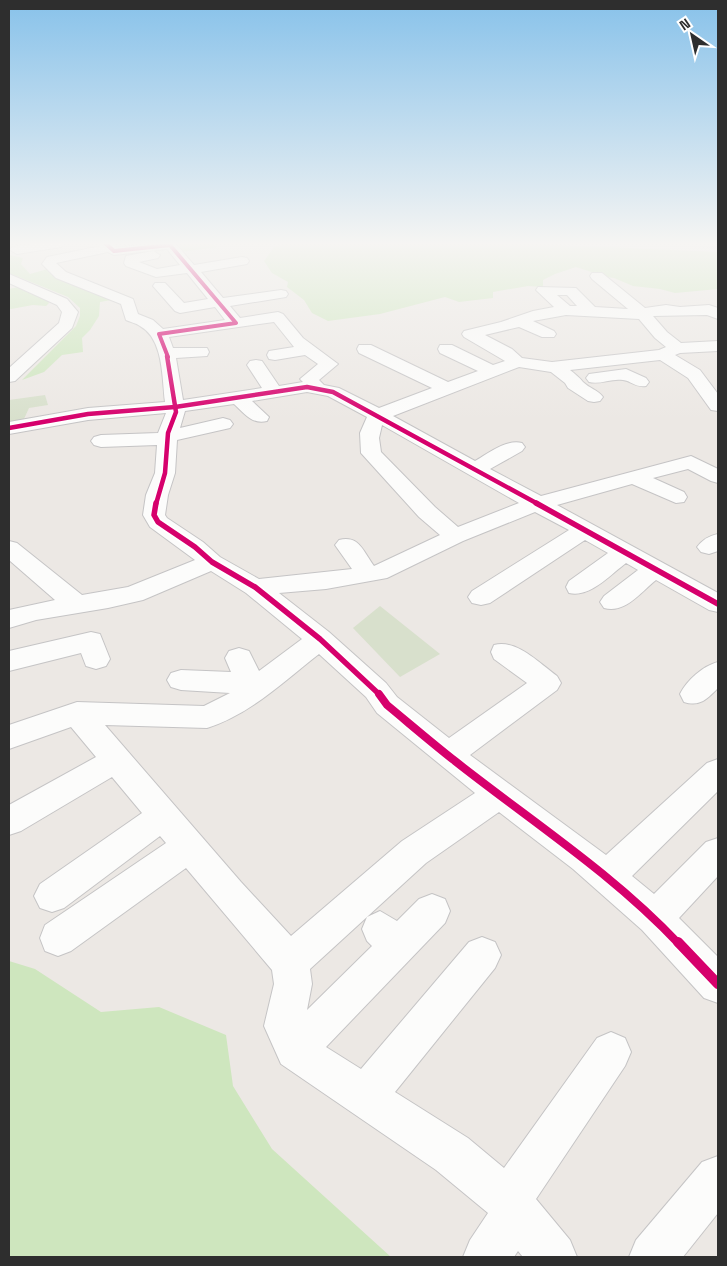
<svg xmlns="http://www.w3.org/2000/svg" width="727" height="1266" font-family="'Space Grotesk',sans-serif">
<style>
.green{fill:#cee6be}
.cemetery{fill:#d8e0cc}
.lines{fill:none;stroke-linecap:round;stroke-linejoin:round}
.minor-casing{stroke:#c5c4c5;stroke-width:2}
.minor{fill:#fcfcfb;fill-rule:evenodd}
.rail{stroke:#dfdfe1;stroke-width:2}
.cycleway-far4-casing{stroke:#fff;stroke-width:5.5}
.cycleway-far3-casing{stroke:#fff;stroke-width:7}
.cycleway-far2-casing{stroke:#fff;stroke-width:9}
.cycleway-far1-casing{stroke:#fff;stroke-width:11}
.cycleway-casing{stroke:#fff;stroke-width:13}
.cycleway-far4{stroke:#d6006c;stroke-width:4}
.cycleway-far3{stroke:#d6006c;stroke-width:4.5}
.cycleway-far2{stroke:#d6006c;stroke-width:5.5}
.cycleway-far1{stroke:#d6006c;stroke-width:8}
.cycleway{stroke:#d6006c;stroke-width:10}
</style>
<rect width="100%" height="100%" fill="#ece8e4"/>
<g class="green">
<path d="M 184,243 L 210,243 L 218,247 L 180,252 L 174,244 Z"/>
<path d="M 288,243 L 516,243 L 718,252 L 718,289 L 675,293 L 660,289 L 633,286 L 614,278 L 607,277 L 576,267 L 555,274 L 543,280 L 543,287 L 528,286 L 493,292 L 493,298 L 459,302 L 445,297 L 380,314 L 328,321 L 312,313 L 304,300 L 287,287 L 288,282 L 272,273 L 264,261 L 274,247 Z"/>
<path d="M 9,255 L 23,258 L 21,264 L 30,274 L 51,268 L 117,299 L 100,302 L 99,316 L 90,330 L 82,338 L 83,352 L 62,355 L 44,372 L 22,380 L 76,326 L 80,316 L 80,308 L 68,297 L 9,273 Z"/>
<path d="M 18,287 L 46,299 L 49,303 L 46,306 L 33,305 L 11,309 L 9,308 L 9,289 Z"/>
<path d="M 9,961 L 35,969 L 101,1012 L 159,1007 L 226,1035 L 233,1086 L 272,1149 L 391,1257 L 9,1257 Z"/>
</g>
<g class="cemetery">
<path d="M 45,395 L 48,405 L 29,408 L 23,421 L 9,422 L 9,400 Z"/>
<path d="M 380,606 L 440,654 L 400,677 L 353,628 Z"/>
</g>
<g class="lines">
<defs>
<g id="minor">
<path d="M 36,243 L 67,243 L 61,247 L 17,254 L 10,250 L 12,247 Z"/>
<path d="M 99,243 L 113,243 L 117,247 L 175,243 L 194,265 L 242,257 L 247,258 L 249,261 L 247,264 L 201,272 L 223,298 L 281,290 L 286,291 L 288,294 L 286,297 L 230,306 L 240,318 L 278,312 L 283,314 L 303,338 L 338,364 L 319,380 L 324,385 L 339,388 L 379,408 L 432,388 L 359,353 L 357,349 L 359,345 L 371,345 L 448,382 L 478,371 L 440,353 L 438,349 L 440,345 L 452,345 L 493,365 L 505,361 L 464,337 L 462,334 L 464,331 L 501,322 L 533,311 L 554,307 L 536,290 L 538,287 L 576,288 L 595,307 L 628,309 L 592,279 L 590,276 L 592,273 L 602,273 L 645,308 L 666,305 L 680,307 L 709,305 L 718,308 L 718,319 L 707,315 L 653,316 L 667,332 L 681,343 L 718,341 L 718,351 L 680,353 L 675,355 L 700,370 L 718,394 L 718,411 L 711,410 L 688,378 L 660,360 L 570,370 C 575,374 579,377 583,382 C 589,388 598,390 603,397 L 600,401 L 594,402 L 588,401 L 568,388 L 565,383 L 551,372 L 519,367 L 393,416 L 475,461 C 489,453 506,439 522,443 L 525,447 L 522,451 L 490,469 L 541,496 L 691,456 L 718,469 L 718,483 L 711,481 L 688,469 L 653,478 L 684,492 L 687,497 L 684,502 L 676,503 L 632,484 L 557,505 L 718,593 L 718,612 L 709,610 L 656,580 C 641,592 625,614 604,608 L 600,602 L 604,596 L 638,570 L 626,563 C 610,575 590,598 569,593 L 566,587 L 569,581 L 608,553 L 585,540 L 490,603 L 481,605 L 472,603 L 468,597 L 472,591 L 569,530 L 535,512 L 463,541 L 387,578 L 326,589 L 279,593 L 329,632 L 386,683 L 397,697 L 449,738 L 527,683 L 494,659 L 491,652 L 494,645 C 517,639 539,663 557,676 L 561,683 L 557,690 L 470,755 L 606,855 L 707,763 L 718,759 L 718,791 L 632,876 L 654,894 L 706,842 L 718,838 L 718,876 L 679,918 L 718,957 L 718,1003 L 704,998 L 642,930 L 573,869 L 499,812 L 426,863 L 310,969 L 312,984 L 307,1010 L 372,946 L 367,941 L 362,929 L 367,917 L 380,911 L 397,921 L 419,899 L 432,894 L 445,899 L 450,911 L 445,923 L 326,1047 L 361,1069 L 469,942 L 482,937 L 495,942 L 501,955 L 495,968 L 395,1092 L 468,1138 L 504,1168 L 597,1038 L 611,1032 L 625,1038 L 631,1052 L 625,1066 L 536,1199 L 570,1240 L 577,1257 L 523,1257 L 518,1251 L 514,1257 L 463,1257 L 470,1240 L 488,1213 L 436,1170 L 281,1064 L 264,1026 L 274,984 L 272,970 L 186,868 L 71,951 L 58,956 L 45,951 L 40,938 L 45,925 L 166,843 L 160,836 L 64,908 L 52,912 L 40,908 L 34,896 L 40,884 L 142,813 L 112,777 L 21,831 L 9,835 L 9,805 L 96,757 L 71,727 L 9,749 L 9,725 L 77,702 L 204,706 L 230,693 L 181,690 L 171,687 L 167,680 L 171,673 L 181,670 L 231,672 L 225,658 L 229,651 L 239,648 L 249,651 L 259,671 L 302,639 L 246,593 L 211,571 L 143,600 L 108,608 L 36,620 L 9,628 L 9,610 L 55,600 L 9,560 L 9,541 L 17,543 L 82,595 L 128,587 L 195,560 L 150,527 L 143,515 L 146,495 L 155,473 L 157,445 L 101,447 L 94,445 L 91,441 L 94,437 L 101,435 L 158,433 L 166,413 L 88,420 L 9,434 L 9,422 L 88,408 L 165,402 C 162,379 164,339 140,326 C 136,323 130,322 126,320 L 121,304 L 56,278 L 42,264 L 47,257 L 101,246 ZM 167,249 L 180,265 L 157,269 L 139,262 L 158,258 L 160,255 L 153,251 L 126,256 L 124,263 L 126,266 L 156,277 L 187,273 L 208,299 L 184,303 L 165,283 L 155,283 L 153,286 L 175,311 L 180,313 L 215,307 L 225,320 L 163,329 L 153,320 L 138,314 L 133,299 L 66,272 L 56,263 L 108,252 L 114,255 ZM 557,295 L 567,295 L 577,306 L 570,306 ZM 566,315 L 639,319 L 655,338 L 666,347 L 659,350 L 552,362 L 522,358 L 512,349 L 485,335 L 519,327 L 542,337 L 554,337 L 556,334 L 554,331 L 533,321 ZM 274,322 L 294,347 L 269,351 L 267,355 L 269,359 L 275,360 L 305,355 L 318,364 L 300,379 L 303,382 L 279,386 L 262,361 L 256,360 L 250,361 L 247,365 L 262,388 L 183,400 L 176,358 L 207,356 L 209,352 L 207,348 L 173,348 L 169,337 ZM 307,392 L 328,396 L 367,417 L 360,433 L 361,453 L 419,517 L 440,535 L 374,566 C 363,551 359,535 339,540 L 335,545 L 352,569 L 259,579 L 220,557 L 203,542 L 167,518 L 165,515 L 168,495 L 175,473 L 177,440 L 230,428 L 233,424 L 230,420 L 223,418 L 180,428 L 185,411 L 234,404 C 244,413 252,425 267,421 L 269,417 L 252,401 ZM 382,425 L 519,503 L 458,527 L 435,507 L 381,452 L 379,438 ZM 319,654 L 366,697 L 377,713 L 475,793 L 402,841 L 291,936 L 241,882 L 105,725 L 207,728 C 251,714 284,681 319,654 Z"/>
<path d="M 9,274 L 67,299 L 78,312 L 72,328 L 15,381 L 9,382 L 9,368 L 59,323 L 62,312 L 57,305 L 9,283 Z"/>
<path d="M 626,369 L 646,378 L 649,382 L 646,386 C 635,388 632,381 623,380 C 611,378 600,385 589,382 L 586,378 L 589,374 Z"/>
<path d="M 718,534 L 718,551 L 709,554 L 701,552 L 697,547 C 703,539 709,536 718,534 Z"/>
<path d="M 91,632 L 100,634 L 110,659 L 106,666 L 96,669 L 86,666 L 81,653 L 9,671 L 9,651 Z"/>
<path d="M 718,662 L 718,688 C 707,699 700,707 684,702 L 680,694 C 687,680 703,666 718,662 Z"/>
<path d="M 718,1156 L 718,1213 L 683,1257 L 629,1257 L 636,1240 L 702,1162 Z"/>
</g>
</defs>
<use href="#minor" class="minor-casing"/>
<use href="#minor" class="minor"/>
<path class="rail" d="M 595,243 L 718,247"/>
<defs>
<path id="cycleway-far4" d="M 105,243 L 114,251 L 170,245 L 236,323 L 159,334 L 168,357"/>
<g id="cycleway-far3">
<path d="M 9,428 L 88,414 L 175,407 L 307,387 L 333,392 L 538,504"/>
<path d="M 156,504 L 165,473 L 168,433 L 176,412 L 167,356"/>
</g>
<g id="cycleway-far2">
<path d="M 156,503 L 154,515 L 158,522 L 195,547 L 212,562 L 255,587 L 320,639 L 380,695"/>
<path d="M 536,503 L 718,604"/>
</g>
<path id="cycleway-far1" d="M 379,694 L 387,705 C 410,724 432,743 455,761 C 531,821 612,873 679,944"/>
<path id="cycleway" d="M 678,942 L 718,984"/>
</defs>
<use href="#cycleway-far4" class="cycleway-far4-casing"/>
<use href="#cycleway-far3" class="cycleway-far3-casing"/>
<use href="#cycleway-far2" class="cycleway-far2-casing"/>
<use href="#cycleway-far1" class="cycleway-far1-casing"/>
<use href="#cycleway" class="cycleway-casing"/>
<use href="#cycleway-far4" class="cycleway-far4"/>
<use href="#cycleway-far3" class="cycleway-far3"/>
<use href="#cycleway-far2" class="cycleway-far2"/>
<use href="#cycleway-far1" class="cycleway-far1"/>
<use href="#cycleway" class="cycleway"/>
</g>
<linearGradient id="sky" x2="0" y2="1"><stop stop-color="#88c2ea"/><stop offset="0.58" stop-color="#f6f5f3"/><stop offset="1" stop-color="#f6f5f3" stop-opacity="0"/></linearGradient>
<rect width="727" height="420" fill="url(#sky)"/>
<rect width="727" height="1266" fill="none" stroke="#2e2e2e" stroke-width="20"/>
<g transform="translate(692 35) rotate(326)" stroke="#ffffff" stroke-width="4" paint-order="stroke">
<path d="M0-4L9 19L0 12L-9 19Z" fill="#2e2e2e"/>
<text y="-8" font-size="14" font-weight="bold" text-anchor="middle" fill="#2e2e2e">N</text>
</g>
</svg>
